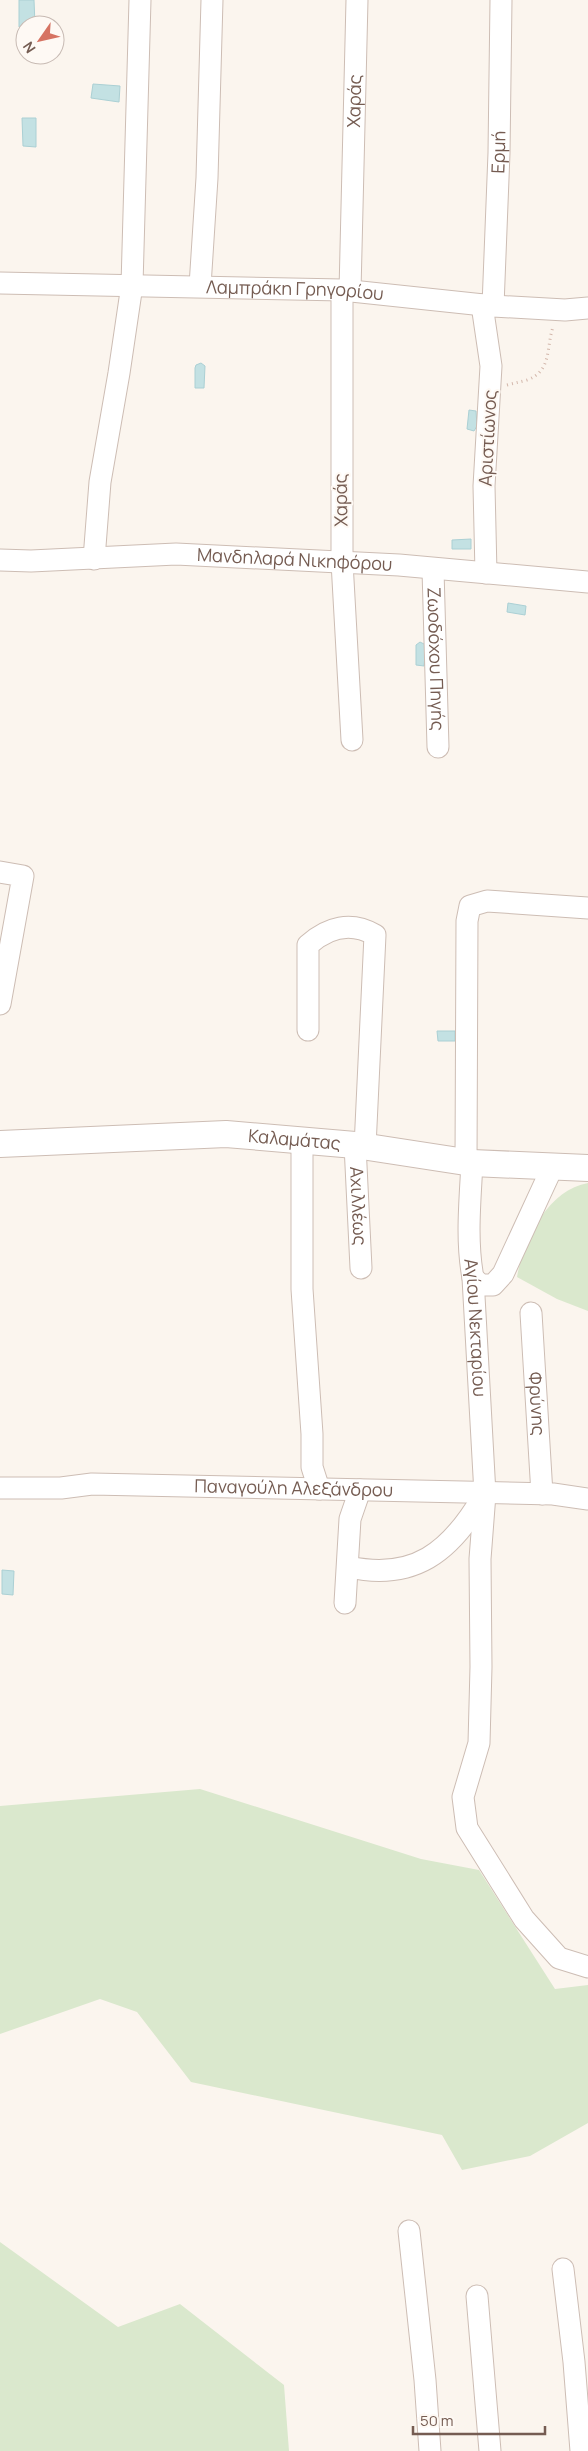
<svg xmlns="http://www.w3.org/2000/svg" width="588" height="2451" font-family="Manrope,sans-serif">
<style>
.green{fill:#dae8cd}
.water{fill:#c3e1e3;stroke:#abd0d4}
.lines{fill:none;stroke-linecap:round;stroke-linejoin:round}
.minor-casing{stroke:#cdbdb4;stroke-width:23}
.tertiary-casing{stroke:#cdbdb4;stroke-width:28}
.path{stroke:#d3b7ab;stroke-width:3;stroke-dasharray:1 4;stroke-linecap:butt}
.minor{stroke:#fff;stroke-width:21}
.tertiary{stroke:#fff;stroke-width:26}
.labels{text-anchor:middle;stroke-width:4;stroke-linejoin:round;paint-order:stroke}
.street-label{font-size:18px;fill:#755c52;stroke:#fef9f4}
</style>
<rect width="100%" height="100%" fill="#fbf5ee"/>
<g class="green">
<path d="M 588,1183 L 588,1311 L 557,1299 L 517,1277 C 523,1240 548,1190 588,1183 Z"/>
<path d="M 200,1789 L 421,1859 L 479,1870 L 555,1989 L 588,1985 L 588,2123 L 530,2156 L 462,2170 L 442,2135 L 191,2082 L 137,2012 L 100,1999 L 0,2034 L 0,1806 Z"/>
<path d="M 0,2242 L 118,2327 L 180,2304 L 284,2385 L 289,2451 L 0,2451 Z"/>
</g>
<g class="water">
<path d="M 19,0 L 34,0 L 35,25 L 19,27 Z"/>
<path d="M 93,84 L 120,86 L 119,102 L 91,98 Z"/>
<path d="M 22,118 L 36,118 L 36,147 L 23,146 Z"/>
<path d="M 201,363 L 205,366 L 204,388 L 195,388 L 195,368 L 196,365 Z"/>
<path d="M 469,410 L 476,411 L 477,426 L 474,431 L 467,429 Z"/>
<path d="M 471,539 L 471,549 L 452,549 L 452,540 Z"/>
<path d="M 508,603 L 526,606 L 525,615 L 507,612 Z"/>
<path d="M 420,642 L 426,645 L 424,666 L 416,665 L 416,645 Z"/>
<path d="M 437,1031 L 455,1031 L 455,1041 L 438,1041 Z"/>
<path d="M 2,1570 L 14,1571 L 13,1595 L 2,1594 Z"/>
</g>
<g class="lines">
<defs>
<g id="minor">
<path id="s1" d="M 0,283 L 342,290 L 493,306 L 565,310 L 588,308"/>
<path d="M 200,286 L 207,178 L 212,0"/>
<path d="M 342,290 L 342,562 L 352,740"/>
<path id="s2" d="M 350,291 L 357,0"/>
<path d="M 482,305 L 491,366 L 484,486 L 486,573"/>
<path id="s3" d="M 493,306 L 499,153 L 501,0"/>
<path d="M 94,559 L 100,482 L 119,373 L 132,285 L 140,0"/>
<path id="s4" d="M 0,560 L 31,561 L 176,554 L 399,565 L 588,582"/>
<path id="s5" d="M 433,570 L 438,747"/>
<path d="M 0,872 L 23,876 L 0,1004"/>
<path d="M 308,1030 L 308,945 C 328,927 351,921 375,935 L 365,1147"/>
<path d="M 302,1139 L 302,1289 L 312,1434 L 312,1467 L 319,1489"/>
<path id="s6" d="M 355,1145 L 361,1268"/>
<path d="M 466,1162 L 467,921 L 470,906 L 487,901 L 588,908"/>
<path id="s7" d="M 472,1163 C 470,1202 466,1240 473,1278 L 485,1494 L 480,1559 L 481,1667 L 479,1743 L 463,1797 L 467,1828 L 524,1919 L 559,1958 L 588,1967"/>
<path d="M 473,1278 L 481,1285 L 493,1285 L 503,1274 L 552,1168"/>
<path id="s8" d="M 531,1313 L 542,1494"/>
<path id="s9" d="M 0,1488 L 61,1488 L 92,1484 L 553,1494 L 588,1499"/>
<path d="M 349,1567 C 414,1581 450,1552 482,1498"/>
<path d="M 345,1603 L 350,1519 L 360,1490"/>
<path d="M 409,2231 L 425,2380 L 430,2451"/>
<path d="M 563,2269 L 574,2362 L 581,2451"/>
<path d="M 477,2296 L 490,2451"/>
</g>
<g id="tertiary">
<path id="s10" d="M 0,1144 L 226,1134 L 355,1145 L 472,1163 L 588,1168"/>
</g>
</defs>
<use href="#minor" class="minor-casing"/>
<use href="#tertiary" class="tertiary-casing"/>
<path class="path" d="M 507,385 C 514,383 520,382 527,380 C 552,371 546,348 553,327"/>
<use href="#minor" class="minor"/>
<use href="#tertiary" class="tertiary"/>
</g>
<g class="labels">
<g class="street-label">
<text dy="6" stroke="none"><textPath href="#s2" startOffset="190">Χαράς</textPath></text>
<text dy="6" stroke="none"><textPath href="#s3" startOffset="154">Ερμή</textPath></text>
<text dy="6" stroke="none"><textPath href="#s1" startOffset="295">Λαμπράκη Γρηγορίου</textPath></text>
<text transform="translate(488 438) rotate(-87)" y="6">Αριστίωνος</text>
<text transform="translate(341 500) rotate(-91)" y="6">Χαράς</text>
<text dy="6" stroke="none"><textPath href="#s4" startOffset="295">Μανδηλαρά Νικηφόρου</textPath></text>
<text dy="6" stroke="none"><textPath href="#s5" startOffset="89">Ζωοδόχου Πηγής</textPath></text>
<text dy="6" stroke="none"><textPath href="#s10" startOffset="295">Καλαμάτας</textPath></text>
<text dy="6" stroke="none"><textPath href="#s6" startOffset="61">Αχιλλέως</textPath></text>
<text dy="6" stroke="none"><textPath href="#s7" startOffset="165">Αγίου Νεκταρίου</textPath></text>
<text dy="6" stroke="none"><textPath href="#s8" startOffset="91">Φρύνης</textPath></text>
<text dy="6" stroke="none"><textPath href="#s9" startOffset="294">Παναγούλη Αλεξάνδρου</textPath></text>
</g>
</g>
<g transform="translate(40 40) rotate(236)"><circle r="24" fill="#fef9f4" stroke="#c7bab3"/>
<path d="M0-4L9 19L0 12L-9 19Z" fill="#d67362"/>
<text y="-8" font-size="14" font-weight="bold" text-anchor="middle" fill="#755c52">N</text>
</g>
<path d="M413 2426v8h132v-8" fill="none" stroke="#755c52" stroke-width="2.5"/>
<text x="420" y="2426" font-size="15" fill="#755c52" stroke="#fef9f4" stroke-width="4" paint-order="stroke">50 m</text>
</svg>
